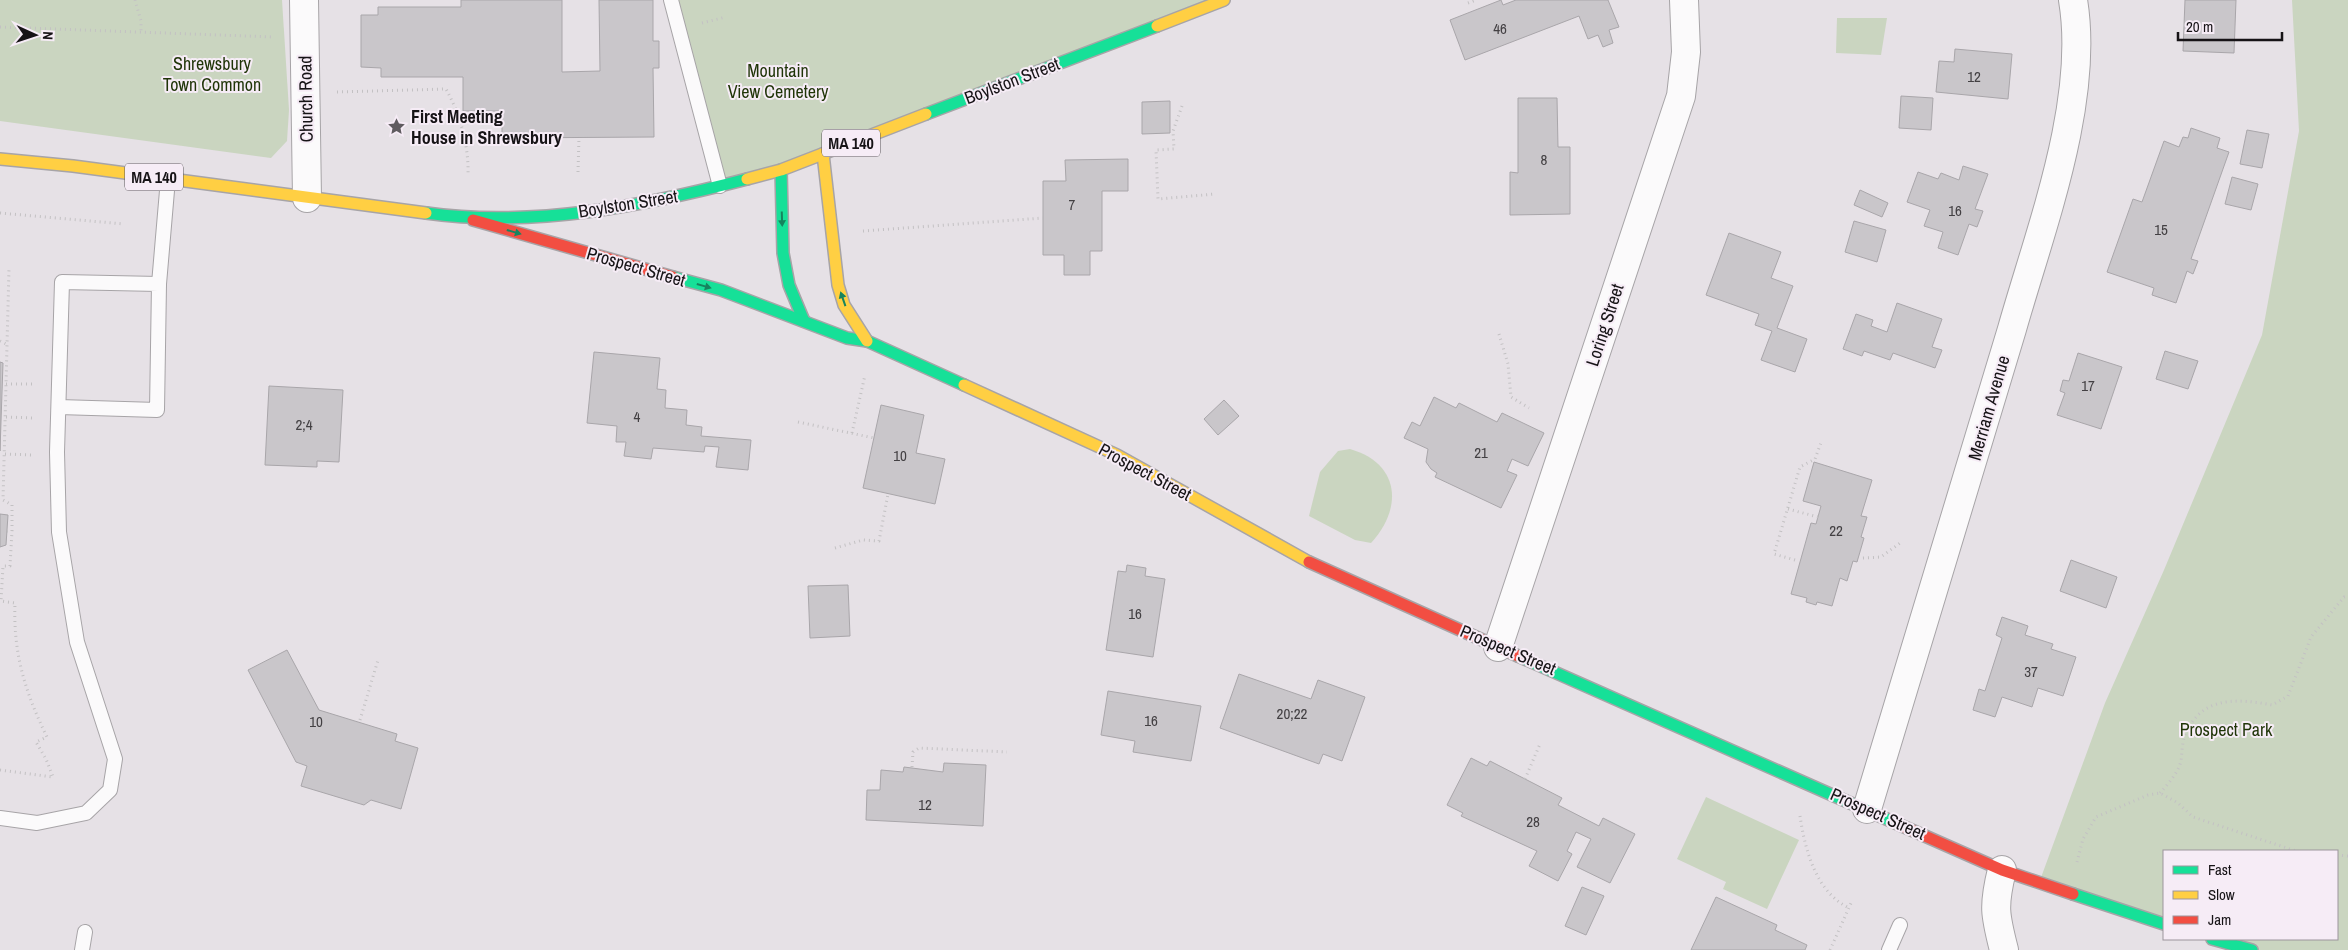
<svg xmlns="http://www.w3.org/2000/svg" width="2348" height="950" font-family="'Archivo Narrow',sans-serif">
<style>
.green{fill:#cad5c0}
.building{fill:#c9c6ca;stroke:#a9a6aa}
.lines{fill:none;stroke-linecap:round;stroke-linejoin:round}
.lane-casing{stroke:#a7a4a7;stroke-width:16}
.street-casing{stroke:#a7a4a7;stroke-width:30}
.fast-casing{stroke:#a7a4a7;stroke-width:14}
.slow-casing{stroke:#a7a4a7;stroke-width:14}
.jam-casing{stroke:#a7a4a7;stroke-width:14}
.path{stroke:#c3c1c3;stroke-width:3;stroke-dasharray:1 4;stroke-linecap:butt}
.lane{stroke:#fbfafb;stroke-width:14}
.street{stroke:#fbfafb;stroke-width:28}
.fast{stroke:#16e098;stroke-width:11}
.slow{stroke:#ffcf43;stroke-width:11}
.jam{stroke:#f24e42;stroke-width:11}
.oneway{fill:#16845e}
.labels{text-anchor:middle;stroke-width:4;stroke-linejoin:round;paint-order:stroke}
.number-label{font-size:15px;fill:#434043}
.shield{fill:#f6ecf6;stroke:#595459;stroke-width:1}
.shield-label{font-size:16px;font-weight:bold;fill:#161316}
.park-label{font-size:18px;fill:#1f3407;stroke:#f6ecf6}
.street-label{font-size:18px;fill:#161316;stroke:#f6ecf6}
.poi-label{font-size:18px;font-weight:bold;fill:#161316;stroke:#f6ecf6;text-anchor:start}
</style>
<rect width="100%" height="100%" fill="#e6e1e6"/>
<g class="green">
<path d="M 0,0 L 282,0 L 289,110 L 287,141 L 271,158 L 0,121 Z"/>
<path d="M 671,0 L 1224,0 L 720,186 Z"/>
<path d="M 2292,0 L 2348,0 L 2348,950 L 2252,950 L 2212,939 L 2337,939 L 2337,851 L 2164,851 L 2164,924 L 2039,883 L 2105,703 L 2164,570 L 2262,335 L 2299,131 Z"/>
<path d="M 1837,18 L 1887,18 L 1881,55 L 1836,53 Z"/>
<path d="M 1350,449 C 1399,463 1404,507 1371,543 L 1355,540 L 1309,516 L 1320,472 L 1338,451 Z"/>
<path d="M 1706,797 L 1799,840 L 1767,909 L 1723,889 L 1726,882 L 1677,859 Z"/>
</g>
<g class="building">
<path d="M 461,0 L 562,0 L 562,72 L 600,71 L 599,0 L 653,0 L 653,41 L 659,41 L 659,68 L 653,68 L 654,137 L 502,138 L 502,111 L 463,111 L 463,77 L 381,77 L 381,68 L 361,67 L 361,15 L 378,15 L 378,7 L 461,7 Z"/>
<path d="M 1501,0 L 1503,5 L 1516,0 L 1608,0 L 1619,27 L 1609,30 L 1613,43 L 1603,47 L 1598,35 L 1588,39 L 1579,16 L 1465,60 L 1450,20 Z"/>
<path d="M 2185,0 L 2236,0 L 2234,53 L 2183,51 Z"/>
<path d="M 1955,49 L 2012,54 L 2008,99 L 1936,92 L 1939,61 L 1954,62 Z"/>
<path d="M 1901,96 L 1933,98 L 1931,130 L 1899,128 Z"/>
<path d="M 1518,98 L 1557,98 L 1558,147 L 1570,147 L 1570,214 L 1510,215 L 1510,172 L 1518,173 Z"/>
<path d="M 1170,101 L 1170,133 L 1142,134 L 1142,102 Z"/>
<path d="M 2191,128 L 2220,138 L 2217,148 L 2229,152 L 2191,259 L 2198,261 L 2193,274 L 2187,271 L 2176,303 L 2152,295 L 2154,288 L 2107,272 L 2133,199 L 2142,202 L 2164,141 L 2179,147 L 2183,137 L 2188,138 Z"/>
<path d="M 2247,130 L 2269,134 L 2262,168 L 2240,164 Z"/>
<path d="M 1128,159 L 1128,191 L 1102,191 L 1102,251 L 1090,251 L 1090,275 L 1064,275 L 1064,255 L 1043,255 L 1043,181 L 1066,181 L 1065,160 Z"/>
<path d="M 1963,166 L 1988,174 L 1975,209 L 1983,211 L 1977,227 L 1969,224 L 1958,255 L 1938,248 L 1943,232 L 1924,226 L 1930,210 L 1907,202 L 1918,172 L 1938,179 L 1941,173 L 1959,180 Z"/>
<path d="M 2232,177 L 2258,184 L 2251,210 L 2225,204 Z"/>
<path d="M 1860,190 L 1888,203 L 1882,217 L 1854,205 Z"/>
<path d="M 1854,221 L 1886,230 L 1877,262 L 1845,252 Z"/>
<path d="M 1729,233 L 1781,252 L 1771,278 L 1793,286 L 1777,328 L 1807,339 L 1795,372 L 1761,360 L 1772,331 L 1755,325 L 1759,314 L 1706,295 Z"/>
<path d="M 1897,303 L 1942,319 L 1932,347 L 1942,350 L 1935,368 L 1893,353 L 1890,360 L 1864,351 L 1862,356 L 1843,349 L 1856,314 L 1873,320 L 1871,326 L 1887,332 Z"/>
<path d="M 2165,351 L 2198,361 L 2188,389 L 2156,379 Z"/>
<path d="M 594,352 L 660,358 L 657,389 L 666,390 L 665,408 L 687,410 L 686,425 L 702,427 L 701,436 L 751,440 L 748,470 L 716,467 L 719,447 L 705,446 L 704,452 L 653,448 L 651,459 L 624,456 L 626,442 L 616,442 L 617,426 L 587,423 Z"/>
<path d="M 2078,353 L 2122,367 L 2101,429 L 2057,415 L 2065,393 L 2060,391 L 2063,380 L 2069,381 Z"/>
<path d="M 0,362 L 3,363 L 0,451 Z"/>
<path d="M 269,386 L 343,390 L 339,462 L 317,461 L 317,467 L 265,465 Z"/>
<path d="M 1434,397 L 1456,408 L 1459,403 L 1497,422 L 1502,413 L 1544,433 L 1528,466 L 1512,459 L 1507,471 L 1517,475 L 1501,508 L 1435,477 L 1437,473 L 1431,469 L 1426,462 L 1428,449 L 1404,438 L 1412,422 L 1420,426 Z"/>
<path d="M 1224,400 L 1239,416 L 1218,435 L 1204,419 Z"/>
<path d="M 881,405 L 924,415 L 916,453 L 945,459 L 935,504 L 863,488 Z"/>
<path d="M 1814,462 L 1872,480 L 1861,516 L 1867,517 L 1861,537 L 1864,538 L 1857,562 L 1853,561 L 1847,581 L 1840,578 L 1832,606 L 1817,602 L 1816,605 L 1806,602 L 1807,598 L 1791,594 L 1811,523 L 1816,524 L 1821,506 L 1803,501 Z"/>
<path d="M 0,514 L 8,515 L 6,545 L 0,547 Z"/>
<path d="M 2071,560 L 2117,577 L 2106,608 L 2060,591 Z"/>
<path d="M 1127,565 L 1146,568 L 1145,576 L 1165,579 L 1153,657 L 1106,650 L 1118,571 L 1126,572 Z"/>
<path d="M 848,585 L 850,636 L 810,638 L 808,586 Z"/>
<path d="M 2002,617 L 2028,626 L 2025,635 L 2053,644 L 2051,649 L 2076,657 L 2063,696 L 2038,688 L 2032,707 L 2002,697 L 1995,717 L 1973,710 L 1979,689 L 1985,691 L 2002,638 L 1996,635 Z"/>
<path d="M 287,650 L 319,710 L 397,734 L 395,741 L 418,748 L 401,809 L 371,800 L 364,805 L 301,786 L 307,766 L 296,762 L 248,670 Z"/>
<path d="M 1239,674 L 1311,699 L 1318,680 L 1365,697 L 1342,761 L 1323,754 L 1319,764 L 1220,728 Z"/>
<path d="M 1108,691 L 1201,706 L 1191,761 L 1133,752 L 1135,741 L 1101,735 Z"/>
<path d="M 1471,758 L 1487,766 L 1490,761 L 1562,798 L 1558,805 L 1599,826 L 1603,818 L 1635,834 L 1610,883 L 1577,867 L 1591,839 L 1576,832 L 1567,851 L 1572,854 L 1558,881 L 1529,866 L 1537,851 L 1461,816 L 1463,813 L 1447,805 Z"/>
<path d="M 944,763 L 986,765 L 983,826 L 866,820 L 867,790 L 880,790 L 881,770 L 903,772 L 904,767 L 943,772 Z"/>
<path d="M 1582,887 L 1604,896 L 1586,935 L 1565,926 Z"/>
<path d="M 1716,897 L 1777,925 L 1775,930 L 1807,945 L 1805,950 L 1691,950 Z"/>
</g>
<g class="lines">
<defs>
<g id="lane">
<path d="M 671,0 L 720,186"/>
<path d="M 159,284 L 168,179"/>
<path d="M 0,818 L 37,823 L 86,813 L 110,790 L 115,759 L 77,642 L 59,532 L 57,452 L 62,282 L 159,284 L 157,410 L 59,407"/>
<path d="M 82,950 L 85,932"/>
<path d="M 1889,950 L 1900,925"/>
</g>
<g id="street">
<path d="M 304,0 L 307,198"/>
<path d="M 1498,647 L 1681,96 L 1686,52 L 1684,0"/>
<path d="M 1867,809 C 1916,649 1965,489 2012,329 C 2040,230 2090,102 2073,0"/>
<path d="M 2002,870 C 1993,906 1995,915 2004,950"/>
</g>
<g id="fast">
<path d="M 926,114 L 1157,26"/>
<path d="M 781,170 L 783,253 L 789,285 L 804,321"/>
<path d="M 426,213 C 532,228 644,206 747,179"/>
<path d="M 673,277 L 721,290 L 847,338 L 867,341 L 964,385"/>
<path d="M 1518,656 L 1900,825"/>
<path d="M 2073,894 L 2164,924"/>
<path d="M 2212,939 L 2252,950"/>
</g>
<g id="slow">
<path d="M 1157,26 L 1224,0"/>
<path d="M 823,154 L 838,285 L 844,305 L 867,341"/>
<path d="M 0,159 L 73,166 L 426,213"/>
<path d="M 747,179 L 781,170 L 926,114"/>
<path d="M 964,385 L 1117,455 L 1309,562"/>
</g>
<g id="jam">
<path d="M 473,220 L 673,277"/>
<path d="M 1309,562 L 1518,656"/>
<path d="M 1900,825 L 2002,870 L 2073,894"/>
</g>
</defs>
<use href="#lane" class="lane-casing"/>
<use href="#street" class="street-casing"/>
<use href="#fast" class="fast-casing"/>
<use href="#slow" class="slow-casing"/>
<use href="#jam" class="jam-casing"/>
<g class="path">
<path d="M 135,0 L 141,21 L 141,31"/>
<path d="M 1468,3 L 1476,0"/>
<path d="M 702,23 L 726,17"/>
<path d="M 0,27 L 274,37"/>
<path d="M 337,92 L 446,89 C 460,114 469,146 468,175"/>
<path d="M 1182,106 L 1173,131 L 1174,149 L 1156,150 L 1158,199 L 1215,194"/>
<path d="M 578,172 L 579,137"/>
<path d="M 0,213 L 124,224"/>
<path d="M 863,231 L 1043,218"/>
<path d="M 1499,334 L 1508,364 L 1511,397 L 1529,408"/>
<path d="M 0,341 L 8,345"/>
<path d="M 6,384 L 34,384"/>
<path d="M 6,417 L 34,418"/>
<path d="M 798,422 L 874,438"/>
<path d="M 852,433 L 865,375"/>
<path d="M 5,454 L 33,455"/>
<path d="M 1788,509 L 1818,517"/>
<path d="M 7,531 L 12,531 L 12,505 L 3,500 L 9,268"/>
<path d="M 835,548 L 863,540 L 879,541 L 888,494"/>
<path d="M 1863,558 L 1881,557 L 1900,543"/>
<path d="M 1795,560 L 1774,554 L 1800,467 L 1815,459 L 1822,440"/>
<path d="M 360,720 L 378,660"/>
<path d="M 912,767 L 913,752 L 919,748 L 1007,752"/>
<path d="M 0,770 L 53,777 L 46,759 L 36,742 L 47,737 C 25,692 13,653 15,603 L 1,601 L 3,566 L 10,566 L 12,531"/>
<path d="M 1525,779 L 1540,744"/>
<path d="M 2160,793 C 2168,784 2178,773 2181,761 C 2182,753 2182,745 2184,738 C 2199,696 2236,698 2272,705 L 2288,696 L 2311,637 L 2344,597 L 2348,596"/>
<path d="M 1800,816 C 1805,850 1816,892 1849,908"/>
<path d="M 2337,855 L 2348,856"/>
<path d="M 2077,862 L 2083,839 L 2096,817 L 2148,795 L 2160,793 L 2178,803 L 2193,817 L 2296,851"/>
<path d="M 1830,950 L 1852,901"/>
</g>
<use href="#lane" class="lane"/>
<use href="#street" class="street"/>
<use href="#fast" class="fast"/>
<use href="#slow" class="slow"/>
<use href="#jam" class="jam"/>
</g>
<defs><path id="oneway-solid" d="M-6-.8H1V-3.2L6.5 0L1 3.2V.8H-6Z" transform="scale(1.25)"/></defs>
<g class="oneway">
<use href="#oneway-solid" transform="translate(782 219) rotate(88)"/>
<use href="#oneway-solid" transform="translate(514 232) rotate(16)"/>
<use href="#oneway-solid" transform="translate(704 286) rotate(16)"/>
<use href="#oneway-solid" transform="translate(843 299) rotate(-109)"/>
</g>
<defs>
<symbol id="sight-bare" viewBox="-9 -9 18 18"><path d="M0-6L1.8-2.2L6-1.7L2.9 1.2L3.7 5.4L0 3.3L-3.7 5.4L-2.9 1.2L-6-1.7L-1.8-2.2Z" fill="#5f5b5f" stroke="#f6ecf6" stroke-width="2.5" paint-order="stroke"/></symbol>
</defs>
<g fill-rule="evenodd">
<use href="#sight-bare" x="384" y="114" width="25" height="25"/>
</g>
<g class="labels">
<g class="number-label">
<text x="1500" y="34">46</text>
<text x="1974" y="82">12</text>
<text x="1544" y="165">8</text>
<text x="1072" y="210">7</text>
<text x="1955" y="216">16</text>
<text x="2161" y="235">15</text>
<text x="2088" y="391">17</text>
<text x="637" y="422">4</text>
<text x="304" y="430">2;4</text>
<text x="1481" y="458">21</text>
<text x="900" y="461">10</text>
<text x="1836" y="536">22</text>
<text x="1135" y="619">16</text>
<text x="2031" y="677">37</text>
<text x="1292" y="719">20;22</text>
<text x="1151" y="726">16</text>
<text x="316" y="727">10</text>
<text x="925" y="810">12</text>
<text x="1533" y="827">28</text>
</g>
<g class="shield">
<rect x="822" y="129.5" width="58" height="27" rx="4"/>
<rect x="125" y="163.5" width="58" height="27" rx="4"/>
</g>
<g class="shield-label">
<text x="851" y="149">MA 140</text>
<text x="154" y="183">MA 140</text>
</g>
<g class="park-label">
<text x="212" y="70">Shrewsbury<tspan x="212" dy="21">Town Common</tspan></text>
<text x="778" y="77">Mountain<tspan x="778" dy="21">View Cemetery</tspan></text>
<text x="2226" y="736">Prospect Park</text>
</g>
<g class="street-label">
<text transform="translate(1012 81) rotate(-21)" y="6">Boylston Street</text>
<text transform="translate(306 99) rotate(-91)" y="6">Church Road</text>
<text transform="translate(628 204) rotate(-9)" y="6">Boylston Street</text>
<text transform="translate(636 267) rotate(16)" y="6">Prospect Street</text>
<text transform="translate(1605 325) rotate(-72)" y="6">Loring Street</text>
<text transform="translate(1989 408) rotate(-74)" y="6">Merriam Avenue</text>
<text transform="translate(1145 472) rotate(28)" y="6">Prospect Street</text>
<text transform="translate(1508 650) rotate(23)" y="6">Prospect Street</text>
<text transform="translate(1878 814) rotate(24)" y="6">Prospect Street</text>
</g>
<g class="poi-label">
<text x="411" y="123">First Meeting<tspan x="411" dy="21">House in Shrewsbury</tspan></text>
</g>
</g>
<rect x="2163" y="850" width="175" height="90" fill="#f6ecf6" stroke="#9c959c"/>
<rect x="2173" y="866" width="25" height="8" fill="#16e098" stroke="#9c959c"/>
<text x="2208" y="875" font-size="15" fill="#161316">Fast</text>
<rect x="2173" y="891" width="25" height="8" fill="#ffcf43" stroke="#9c959c"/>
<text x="2208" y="900" font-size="15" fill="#161316">Slow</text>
<rect x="2173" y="916" width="25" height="8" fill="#f24e42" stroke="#9c959c"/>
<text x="2208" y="925" font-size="15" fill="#161316">Jam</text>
<g transform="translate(35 35) rotate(93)" stroke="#f6ecf6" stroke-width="4" paint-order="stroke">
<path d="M0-4L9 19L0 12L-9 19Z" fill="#161316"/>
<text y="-8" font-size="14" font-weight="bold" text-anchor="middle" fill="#161316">N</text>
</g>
<path d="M2178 32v8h104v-8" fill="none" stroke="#161316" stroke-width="2.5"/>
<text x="2186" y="32" font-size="15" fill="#161316" stroke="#f6ecf6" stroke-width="4" paint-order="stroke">20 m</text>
</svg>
